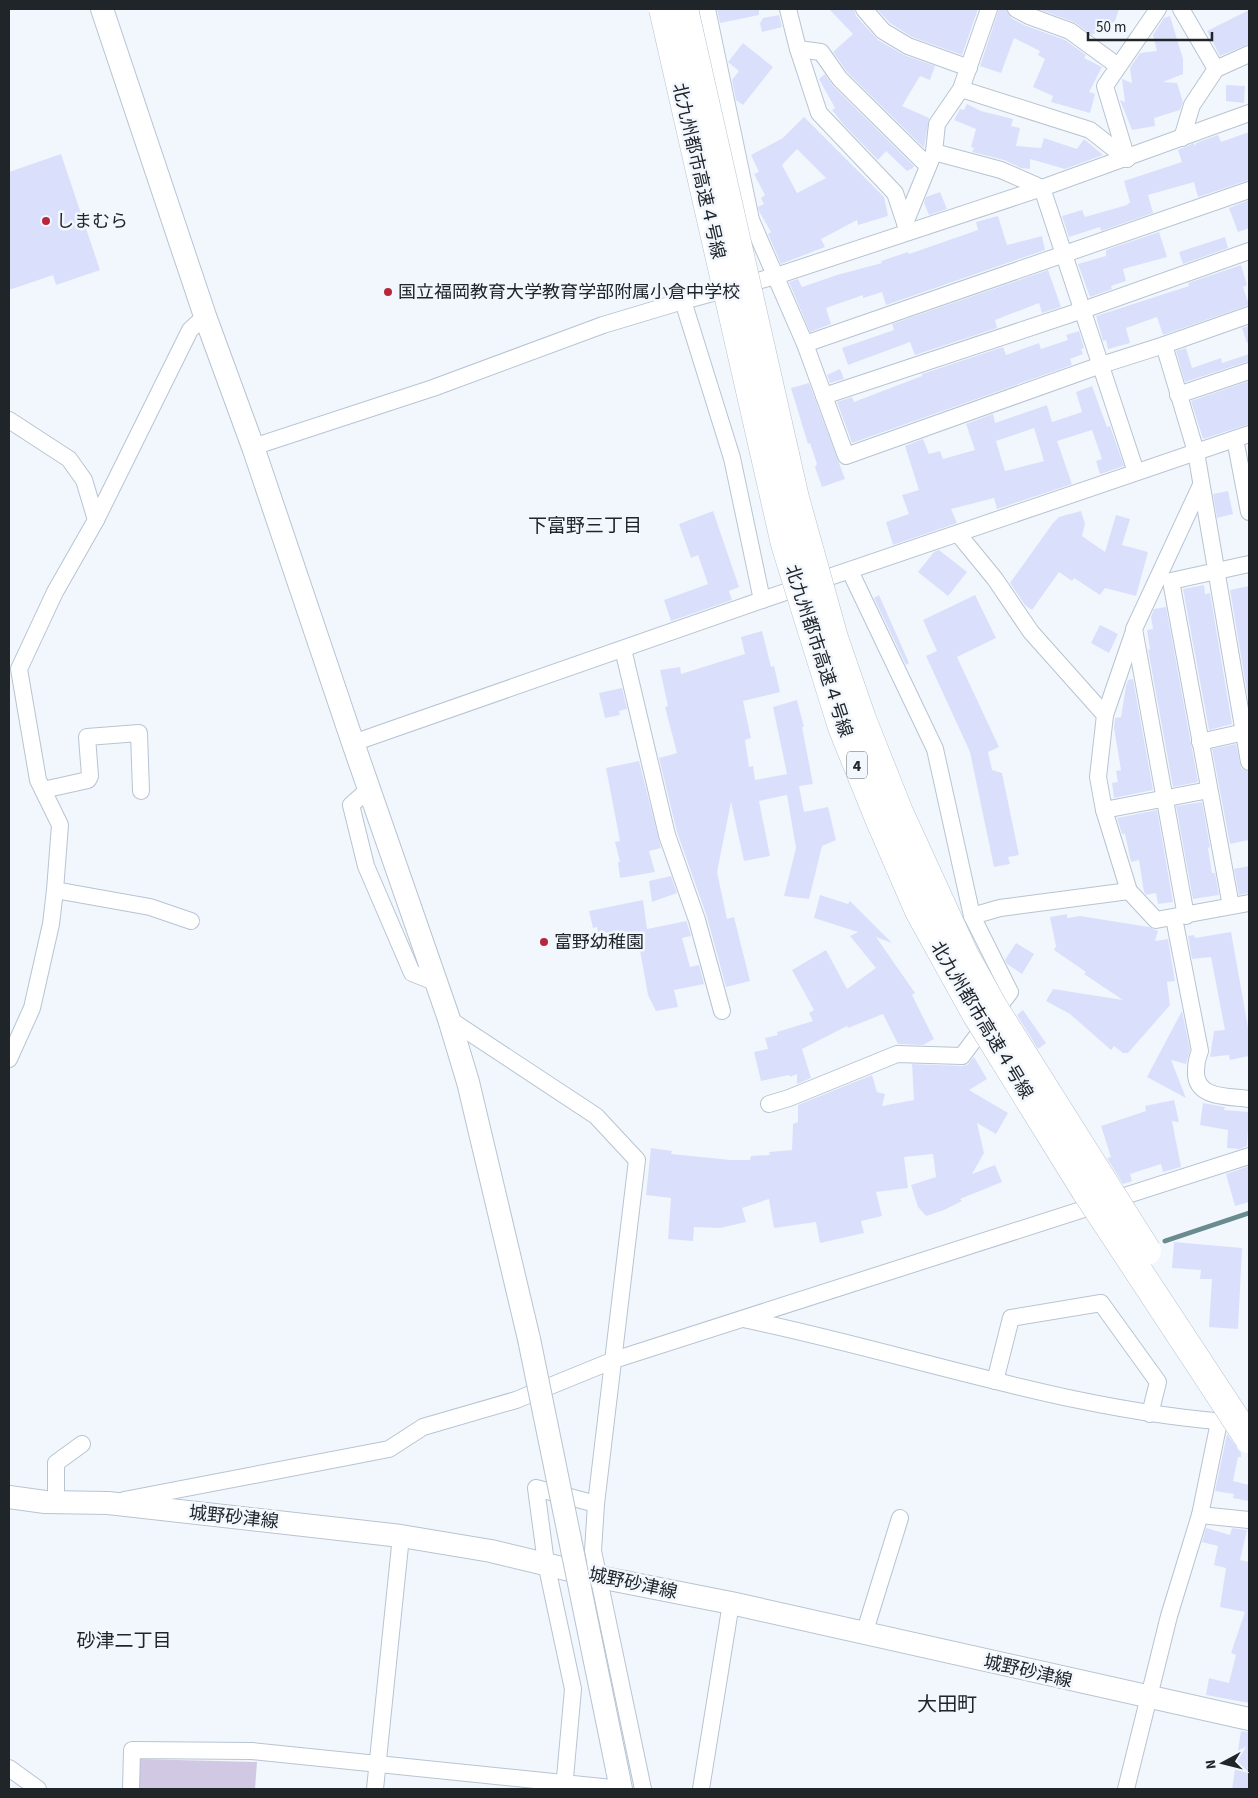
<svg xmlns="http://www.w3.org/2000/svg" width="1258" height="1798" font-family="'Source Sans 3','Noto Sans JP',sans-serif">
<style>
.green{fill:#d1c8e4}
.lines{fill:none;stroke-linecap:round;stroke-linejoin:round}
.stream{stroke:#6a8c8e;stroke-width:5}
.building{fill:#dae0fc;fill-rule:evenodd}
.street-casing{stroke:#b7c4d2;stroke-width:18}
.secondary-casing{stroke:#b7c4d2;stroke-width:24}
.street{stroke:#fff;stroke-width:16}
.secondary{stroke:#fff;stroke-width:22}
.secondary-bridge-casing{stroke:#b7c4d2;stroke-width:24;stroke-linecap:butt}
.highway-bridge-casing{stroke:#b7c4d2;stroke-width:29;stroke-linecap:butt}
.secondary-bridge{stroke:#fff;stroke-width:22}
.highway-bridge{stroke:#fff;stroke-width:28}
.poi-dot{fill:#b8263b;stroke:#f2f7fd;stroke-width:2}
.labels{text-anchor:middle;stroke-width:5;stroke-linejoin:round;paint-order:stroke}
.shield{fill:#f2f7fd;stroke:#5f6469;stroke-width:1}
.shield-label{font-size:16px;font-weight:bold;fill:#20252a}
.street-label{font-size:18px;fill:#20252a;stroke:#f2f7fd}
.poi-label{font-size:18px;fill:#20252a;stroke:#f2f7fd;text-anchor:start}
.neighbourhood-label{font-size:19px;fill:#20252a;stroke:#f2f7fd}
.quarter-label{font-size:20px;fill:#20252a;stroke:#f2f7fd}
</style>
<rect width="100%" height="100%" fill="#f2f7fd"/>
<path class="green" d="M 138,1759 L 257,1762 L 255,1789 L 138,1789 Z"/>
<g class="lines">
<path class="stream" d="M 1165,1241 L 1249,1213"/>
</g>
<g class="building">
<path d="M 717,9 L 759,9 L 759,15 L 720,23 Z"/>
<path d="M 829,9 L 854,9 L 856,16 L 878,40 L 904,55 L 935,66 L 930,80 L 920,76 L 902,106 L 929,118 L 924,148 L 848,73 L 833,52 L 853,34 Z"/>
<path d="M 877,9 L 978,9 L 962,55 L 912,37 L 890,23 Z"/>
<path d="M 999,9 L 1006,9 L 1011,18 L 1024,25 L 1065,40 L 1086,55 L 1084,58 L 1102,67 L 1089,92 L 1095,94 L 1090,113 L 1051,102 L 1053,96 L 1033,87 L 1045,59 L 1038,55 L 1040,51 L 1014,38 L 1001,73 L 980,66 Z"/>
<path d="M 1038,9 L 1119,9 L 1115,21 L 1092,35 L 1074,22 Z"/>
<path d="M 1249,10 L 1249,44 L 1220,56 L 1207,31 Z"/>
<path d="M 779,15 L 782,27 L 762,32 L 760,23 L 763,18 Z"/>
<path d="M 1170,16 L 1183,59 L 1183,74 L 1163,82 L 1177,83 L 1183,102 L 1180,110 L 1154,118 L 1155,126 L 1132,130 L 1120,100 L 1125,102 L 1122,79 L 1132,83 L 1130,68 L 1140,53 L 1157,51 L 1153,35 L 1164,18 Z"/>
<path d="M 743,43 L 773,67 L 743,105 L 736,100 L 732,80 L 739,71 L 728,62 Z"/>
<path d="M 825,74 L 833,86 L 914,166 L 913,168 L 907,171 L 886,151 L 878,160 L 843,124 L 832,110 L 835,108 L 819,79 Z"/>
<path d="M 1226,85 L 1245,86 L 1244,103 L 1226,101 Z"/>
<path d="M 967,104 L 981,111 L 1013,119 L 1011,126 L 1020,128 L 1016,146 L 1041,148 L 1044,138 L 1077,149 L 1084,139 L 1103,155 L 1065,169 L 1030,159 L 1030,169 L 1021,168 L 1004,160 L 972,152 L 974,148 L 971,147 L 976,129 L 954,120 L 960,109 L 964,110 Z"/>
<path d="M 804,117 L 884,197 L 888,216 L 858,225 L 857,220 L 821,239 L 825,247 L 781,264 L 768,234 L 771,232 L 759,211 L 758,207 L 764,204 L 761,198 L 765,195 L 754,174 L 759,172 L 751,155 L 783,138 ZM 797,149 L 826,178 L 797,193 L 782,165 Z"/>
<path d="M 1249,132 L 1249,180 L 1198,197 L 1194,182 L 1148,195 L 1153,213 L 1101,231 L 1100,227 L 1069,237 L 1062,216 L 1082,210 L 1085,217 L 1127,205 L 1130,202 L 1124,181 L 1182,162 L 1178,150 L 1194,143 L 1195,146 L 1196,143 L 1218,135 L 1221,142 Z"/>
<path d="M 61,154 L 100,270 L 56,285 L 53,275 L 9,290 L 9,172 Z"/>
<path d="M 940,192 L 947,209 L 929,215 L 924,203 L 926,197 Z"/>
<path d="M 1249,200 L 1249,228 L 1238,232 L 1229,208 Z"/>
<path d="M 998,216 L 1007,245 L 1042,236 L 1045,250 L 886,305 L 882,292 L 863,298 L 863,295 L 826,308 L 831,324 L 810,332 L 789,282 L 798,279 L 802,287 L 837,275 L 882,263 L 881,261 L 908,252 L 909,254 L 978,230 L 976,222 Z"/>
<path d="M 1159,232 L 1167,257 L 1123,269 L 1126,281 L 1111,286 L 1112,289 L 1090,297 L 1078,264 L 1106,256 L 1106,250 Z"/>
<path d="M 1225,237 L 1228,248 L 1183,264 L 1179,252 Z"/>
<path d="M 1241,265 L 1247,285 L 1243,287 L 1249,305 L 1163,335 L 1157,317 L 1126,328 L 1130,343 L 1108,349 L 1106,340 L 1103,341 L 1096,316 L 1189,286 L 1188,283 Z"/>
<path d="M 1048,270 L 1061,307 L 1042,313 L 1039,303 L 995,320 L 997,328 L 915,355 L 910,342 L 848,365 L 842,348 L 894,330 L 892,324 Z"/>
<path d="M 1249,326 L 1249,343 L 1247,343 L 1242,328 Z"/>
<path d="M 1079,331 L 1084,348 L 1081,349 L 1083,354 L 1070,359 L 1072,365 L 852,443 L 837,402 L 852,397 L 854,402 L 922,376 L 922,374 L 1003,347 L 1006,355 L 1039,343 L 1041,349 L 1068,340 L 1066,335 Z"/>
<path d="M 1186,348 L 1192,368 L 1221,358 L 1222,363 L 1249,354 L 1249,361 L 1185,382 L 1176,351 Z"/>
<path d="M 840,369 L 844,379 L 830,383 L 827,375 Z"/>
<path d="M 1249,381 L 1249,424 L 1203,439 L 1191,401 Z"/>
<path d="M 809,383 L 845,479 L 822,487 L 815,467 L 817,464 L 810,443 L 808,444 L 791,388 Z"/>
<path d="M 1092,386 L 1107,427 L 1110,426 L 1124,466 L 1100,474 L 1096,461 L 1102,459 L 1092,430 L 1057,441 L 1072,484 L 997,509 L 994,498 L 951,509 L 957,523 L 893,545 L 886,522 L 909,514 L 902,495 L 919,490 L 905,446 L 923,439 L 929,454 L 940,451 L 943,459 L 975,450 L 966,424 L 993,414 L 995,423 L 1047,405 L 1052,422 L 1082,412 L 1076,392 ZM 1034,428 L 1044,461 L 1005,471 L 996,441 Z"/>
<path d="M 1228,491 L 1233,514 L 1217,518 L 1213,494 Z"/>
<path d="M 713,511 L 739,587 L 729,591 L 732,600 L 671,621 L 664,600 L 708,584 L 698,555 L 691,558 L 679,524 Z"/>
<path d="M 1081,511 L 1085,524 L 1082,536 L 1105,552 L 1116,515 L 1130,519 L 1122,545 L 1148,552 L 1136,596 L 1105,588 L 1100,595 L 1074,578 L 1072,581 L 1059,572 L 1032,610 L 1025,605 L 1010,583 L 1053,523 L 1059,517 Z"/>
<path d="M 939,550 L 967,572 L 948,596 L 918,572 L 934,552 Z"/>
<path d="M 1204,585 L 1205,594 L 1210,593 L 1232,724 L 1209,730 L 1183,589 Z"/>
<path d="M 1249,586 L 1249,704 L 1230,590 Z"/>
<path d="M 879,595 L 909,663 L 906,665 L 874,598 Z"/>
<path d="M 975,595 L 996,638 L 957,657 L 999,747 L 988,752 L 992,770 L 1002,773 L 1019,855 L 1008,857 L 1010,864 L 994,867 L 970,752 L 926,656 L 937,651 L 923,620 Z"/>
<path d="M 1166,607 L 1198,782 L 1173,787 L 1148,649 L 1150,650 L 1147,630 L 1153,629 L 1151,617 L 1154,609 Z"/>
<path d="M 1100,625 L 1118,634 L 1109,653 L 1091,643 Z"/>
<path d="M 762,631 L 771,667 L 774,666 L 780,692 L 743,701 L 751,738 L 745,740 L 749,767 L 753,766 L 755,780 L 787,774 L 773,707 L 797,700 L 804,727 L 802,727 L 813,784 L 799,786 L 804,812 L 828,807 L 836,840 L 822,846 L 809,899 L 784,896 L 796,848 L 787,795 L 759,801 L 770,856 L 744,861 L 731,802 L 717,872 L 727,919 L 734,917 L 750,981 L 726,987 L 707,917 L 677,832 L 659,758 L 677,753 L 665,707 L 668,706 L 660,670 L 680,667 L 681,674 L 745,654 L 741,637 Z"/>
<path d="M 1133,679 L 1153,790 L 1114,798 L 1112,783 L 1118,782 L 1116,771 L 1121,770 L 1114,728 L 1115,718 L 1121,717 L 1126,686 L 1128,680 Z"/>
<path d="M 622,688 L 627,709 L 619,711 L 620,715 L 605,718 L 599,693 Z"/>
<path d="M 1236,744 L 1241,768 L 1249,772 L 1249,840 L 1230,844 L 1212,749 Z"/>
<path d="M 639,761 L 661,848 L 649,851 L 655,872 L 620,878 L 618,862 L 620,862 L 615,842 L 620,841 L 606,768 Z"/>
<path d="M 1202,802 L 1210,847 L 1208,848 L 1212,873 L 1215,873 L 1219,895 L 1193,899 L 1176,806 Z"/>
<path d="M 1157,810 L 1173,902 L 1158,904 L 1156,893 L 1146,895 L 1144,892 L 1139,860 L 1131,862 L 1125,834 L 1122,834 L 1117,818 Z"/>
<path d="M 1249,866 L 1249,893 L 1239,895 L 1234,869 Z"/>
<path d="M 671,876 L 677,893 L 652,902 L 649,881 Z"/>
<path d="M 820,895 L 848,904 L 850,901 L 892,943 L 876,937 L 915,993 L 912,995 L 934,1039 L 923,1045 L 898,1044 L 883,1014 L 848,1028 L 847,1026 L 802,1049 L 811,1078 L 797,1084 L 797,1074 L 790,1077 L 789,1075 L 761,1081 L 754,1052 L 768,1049 L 765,1038 L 778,1035 L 777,1032 L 813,1021 L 809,1013 L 814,1010 L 792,970 L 826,950 L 847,989 L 876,968 L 850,936 L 858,932 L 814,918 Z"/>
<path d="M 643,900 L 647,929 L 687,921 L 687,923 L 691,936 L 682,938 L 690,967 L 699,965 L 704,984 L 674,990 L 678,1007 L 656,1011 L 648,995 L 639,945 L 621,947 L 618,937 L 611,940 L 605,931 L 598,932 L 597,927 L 593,928 L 589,911 Z"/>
<path d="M 1067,914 L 1067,918 L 1080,916 L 1149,927 L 1158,931 L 1155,941 L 1168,939 L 1175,981 L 1167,982 L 1170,1005 L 1128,1053 L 1123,1053 L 1114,1046 L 1111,1050 L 1070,1014 L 1046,1001 L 1053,989 L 1123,1000 L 1084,974 L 1086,972 L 1054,950 L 1056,946 L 1050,917 Z"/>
<path d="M 1231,932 L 1249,1033 L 1249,1056 L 1230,1060 L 1229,1055 L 1210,1057 L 1214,1031 L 1225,1030 L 1211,957 L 1192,959 L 1188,936 L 1194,935 L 1195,938 Z"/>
<path d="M 1016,943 L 1034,954 L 1022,974 L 1007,964 L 1005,960 Z"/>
<path d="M 1023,1010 L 1046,1043 L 1038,1049 L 1017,1015 Z"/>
<path d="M 1182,1011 L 1190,1050 L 1186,1064 L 1171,1060 L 1186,1098 L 1147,1077 Z"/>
<path d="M 974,1057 L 987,1079 L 969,1090 L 1008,1113 L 996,1134 L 977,1123 L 984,1153 L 972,1174 L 995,1165 L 1002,1182 L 960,1199 L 962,1201 L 944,1210 L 926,1216 L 918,1207 L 911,1185 L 936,1177 L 933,1154 L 904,1157 L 908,1188 L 876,1192 L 882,1216 L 861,1221 L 864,1233 L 820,1243 L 816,1222 L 774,1228 L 769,1199 L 742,1208 L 746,1222 L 720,1228 L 694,1227 L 693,1241 L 668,1239 L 671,1198 L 646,1195 L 651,1148 L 672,1151 L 671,1154 L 731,1160 L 750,1160 L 751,1156 L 770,1155 L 769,1152 L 792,1150 L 793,1124 L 798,1122 L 798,1105 L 872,1075 L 877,1092 L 885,1094 L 882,1106 L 914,1100 L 912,1064 L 962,1066 L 967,1065 Z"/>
<path d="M 1174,1100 L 1179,1122 L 1172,1121 L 1181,1167 L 1163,1172 L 1161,1164 L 1130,1174 L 1132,1181 L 1123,1184 L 1107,1158 L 1111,1157 L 1101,1126 L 1146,1111 L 1145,1106 Z"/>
<path d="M 1203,1103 L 1225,1107 L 1224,1110 L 1249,1112 L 1247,1146 L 1239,1149 L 1227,1148 L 1228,1130 L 1200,1125 Z"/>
<path d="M 1249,1166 L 1249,1202 L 1235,1206 L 1226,1174 Z"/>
<path d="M 1174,1242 L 1242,1248 L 1238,1329 L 1209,1327 L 1212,1279 L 1200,1279 L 1201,1270 L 1172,1268 Z"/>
<path d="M 1227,1434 L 1241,1453 L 1241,1457 L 1238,1457 L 1233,1481 L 1249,1485 L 1248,1501 L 1233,1498 L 1234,1494 L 1215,1491 Z"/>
<path d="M 1206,1528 L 1230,1535 L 1232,1528 L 1247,1530 L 1240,1560 L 1249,1562 L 1249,1703 L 1206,1695 L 1209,1678 L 1229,1683 L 1236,1655 L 1231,1653 L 1245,1612 L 1220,1607 L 1226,1568 L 1214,1565 L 1218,1546 L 1202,1542 Z"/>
<path d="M 1241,1731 L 1249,1732 L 1249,1789 L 1232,1789 Z"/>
</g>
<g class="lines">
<defs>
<g id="street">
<path d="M 707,9 L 751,220 L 805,344 L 846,456 L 1101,365 L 1164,345 L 1196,452 L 1249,762"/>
<path d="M 788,9 L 798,49 L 819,113 L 895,193 L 908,232"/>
<path d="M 864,9 L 883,31 L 908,46 L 969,68"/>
<path d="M 1016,9 L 1029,16 L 1070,31 L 1118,66"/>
<path d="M 1181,9 L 1216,69"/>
<path d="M 798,49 L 821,52 L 840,79 L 928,166"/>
<path d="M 961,89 L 1090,130 L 1127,159"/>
<path d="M 1182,138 L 1192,105 L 1216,69 L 1249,54"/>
<path d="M 934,152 L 1001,170 L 1042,188 L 1136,472"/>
<path d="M 1127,159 L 1105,86 L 1158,9"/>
<path d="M 905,223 L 934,152 L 937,124 L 961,89 L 989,9"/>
<path d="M 683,301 L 732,458 L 762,600"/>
<path d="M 805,344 L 1249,190"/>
<path d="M 1164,345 L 1249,315"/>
<path d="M 1178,395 L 1249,371"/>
<path d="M 824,396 L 1083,310 L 1249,251"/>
<path d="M 9,420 L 69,459 L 84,480 L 96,520"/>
<path d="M 1235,439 L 1249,512"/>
<path d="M 253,447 L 433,388 L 603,325 L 683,301 L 776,276 L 1042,188 L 1249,113"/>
<path d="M 959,535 L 995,579 L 1031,632 L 1105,715 L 1098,777 L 1104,810 L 1129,891 L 1156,920 L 1249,903"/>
<path d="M 623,649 L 667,835 L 697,920 L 722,1011"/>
<path d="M 1105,715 L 1134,631"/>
<path d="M 1200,742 L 1249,731"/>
<path d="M 353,743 L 762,600 L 1249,434"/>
<path d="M 369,789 L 351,805 L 366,866 L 412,973 L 437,983"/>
<path d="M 43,790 L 88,780 L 90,776 L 87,737 L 139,733 L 141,791"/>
<path d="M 1104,810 L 1209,790"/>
<path d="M 55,890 L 150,907 L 191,921"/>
<path d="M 1231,906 L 1171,581 L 1249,564"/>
<path d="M 972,916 L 1000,908 L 1129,891"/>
<path d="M 1186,916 L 1134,629 L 1201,485"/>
<path d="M 1174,918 L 1200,1051 C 1197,1058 1196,1063 1196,1070 C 1194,1099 1228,1096 1249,1099"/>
<path d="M 449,1019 L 596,1116 L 637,1160 L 596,1504 L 593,1551 L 643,1789"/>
<path d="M 9,1059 L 32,1008 L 51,924 L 55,890 L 60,825 L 38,780 L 19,669 L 55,592 L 96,520 L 190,330 L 205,316"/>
<path d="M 769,1104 L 789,1098 L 897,1054 L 962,1056 L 1010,992 L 972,916 L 935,749 L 850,571"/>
<path d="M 743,1319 C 909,1353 1072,1413 1242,1423"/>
<path d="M 995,1381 L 1011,1318 L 1101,1303 L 1158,1382 L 1150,1414"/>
<path d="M 124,1500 L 389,1449 L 423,1427 L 516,1400 L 614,1360 L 1249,1156"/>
<path d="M 56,1502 L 56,1463 L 82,1444"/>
<path d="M 1200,1515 L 1249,1520"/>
<path d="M 864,1634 L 900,1518"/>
<path d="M 9,1768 L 38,1789"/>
<path d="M 131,1789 L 132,1750 L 252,1751 L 622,1789"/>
<path d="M 375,1789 L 401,1536"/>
<path d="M 564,1789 L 573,1689 L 546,1563 L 536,1488 L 596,1504"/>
<path d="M 701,1789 L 731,1603"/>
<path d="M 1126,1789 L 1169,1616 L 1200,1515 L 1219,1422"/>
</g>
<g id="secondary">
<path d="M 102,9 L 205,316 L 253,447 L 353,743 L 449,1019 L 468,1082 L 529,1339"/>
<path d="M 9,1497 L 45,1502 L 108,1503 L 401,1536 L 491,1551 L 599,1577 L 731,1603 L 1249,1719"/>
<path d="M 617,1769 L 621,1789"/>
</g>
</defs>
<use href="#street" class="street-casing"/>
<use href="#secondary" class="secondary-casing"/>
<use href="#street" class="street"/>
<use href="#secondary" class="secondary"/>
<defs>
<path id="secondary-bridge" d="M 529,1339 L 617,1769"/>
<g id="highway-bridge">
<path d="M 663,9 L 785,544 L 842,727 L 880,821 L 919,911 L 976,1014 L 1085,1190 L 1249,1439"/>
<path d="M 684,9 L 795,498 L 834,638 L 862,719 L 899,812 L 964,954 L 994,1008 L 1147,1251"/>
</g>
</defs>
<use href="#secondary-bridge" class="secondary-bridge-casing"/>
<use href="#highway-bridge" class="highway-bridge-casing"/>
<use href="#secondary-bridge" class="secondary-bridge"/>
<use href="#highway-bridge" class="highway-bridge"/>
</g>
<g class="poi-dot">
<circle cx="46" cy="221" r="5"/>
<circle cx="388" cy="292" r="5"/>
<circle cx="544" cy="942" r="5"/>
</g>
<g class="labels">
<rect class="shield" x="847" y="751.5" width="20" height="27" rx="4"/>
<g class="shield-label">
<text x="857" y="771">4</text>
</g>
<g class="street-label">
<text transform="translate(699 171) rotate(77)" y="6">北九州都市高速４号線</text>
<text transform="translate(819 651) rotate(72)" y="6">北九州都市高速４号線</text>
<text transform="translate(982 1020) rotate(59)" y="6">北九州都市高速４号線</text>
<text transform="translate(234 1517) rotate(6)" y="6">城野砂津線</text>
<text transform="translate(633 1583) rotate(12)" y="6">城野砂津線</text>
<text transform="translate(1028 1671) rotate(13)" y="6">城野砂津線</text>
</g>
<g class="poi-label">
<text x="56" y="227">しまむら</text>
<text x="398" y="298">国立福岡教育大学教育学部附属小倉中学校</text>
<text x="554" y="948">富野幼稚園</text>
</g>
<g class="neighbourhood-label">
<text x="585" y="532">下富野三丁目</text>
<text x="124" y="1647">砂津二丁目</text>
</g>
<g class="quarter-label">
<text x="947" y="1711">大田町</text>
</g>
</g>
<rect width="1258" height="1798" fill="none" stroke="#20252a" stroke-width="20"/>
<g transform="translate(1223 1763) rotate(263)" stroke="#f2f7fd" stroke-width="4" paint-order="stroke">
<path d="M0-4L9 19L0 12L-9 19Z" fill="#20252a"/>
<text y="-8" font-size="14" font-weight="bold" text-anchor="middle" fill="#20252a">N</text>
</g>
<path d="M1088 32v8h124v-8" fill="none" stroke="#20252a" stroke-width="2.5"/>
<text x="1096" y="32" font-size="15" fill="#20252a" stroke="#f2f7fd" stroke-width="4" paint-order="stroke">50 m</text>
</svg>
